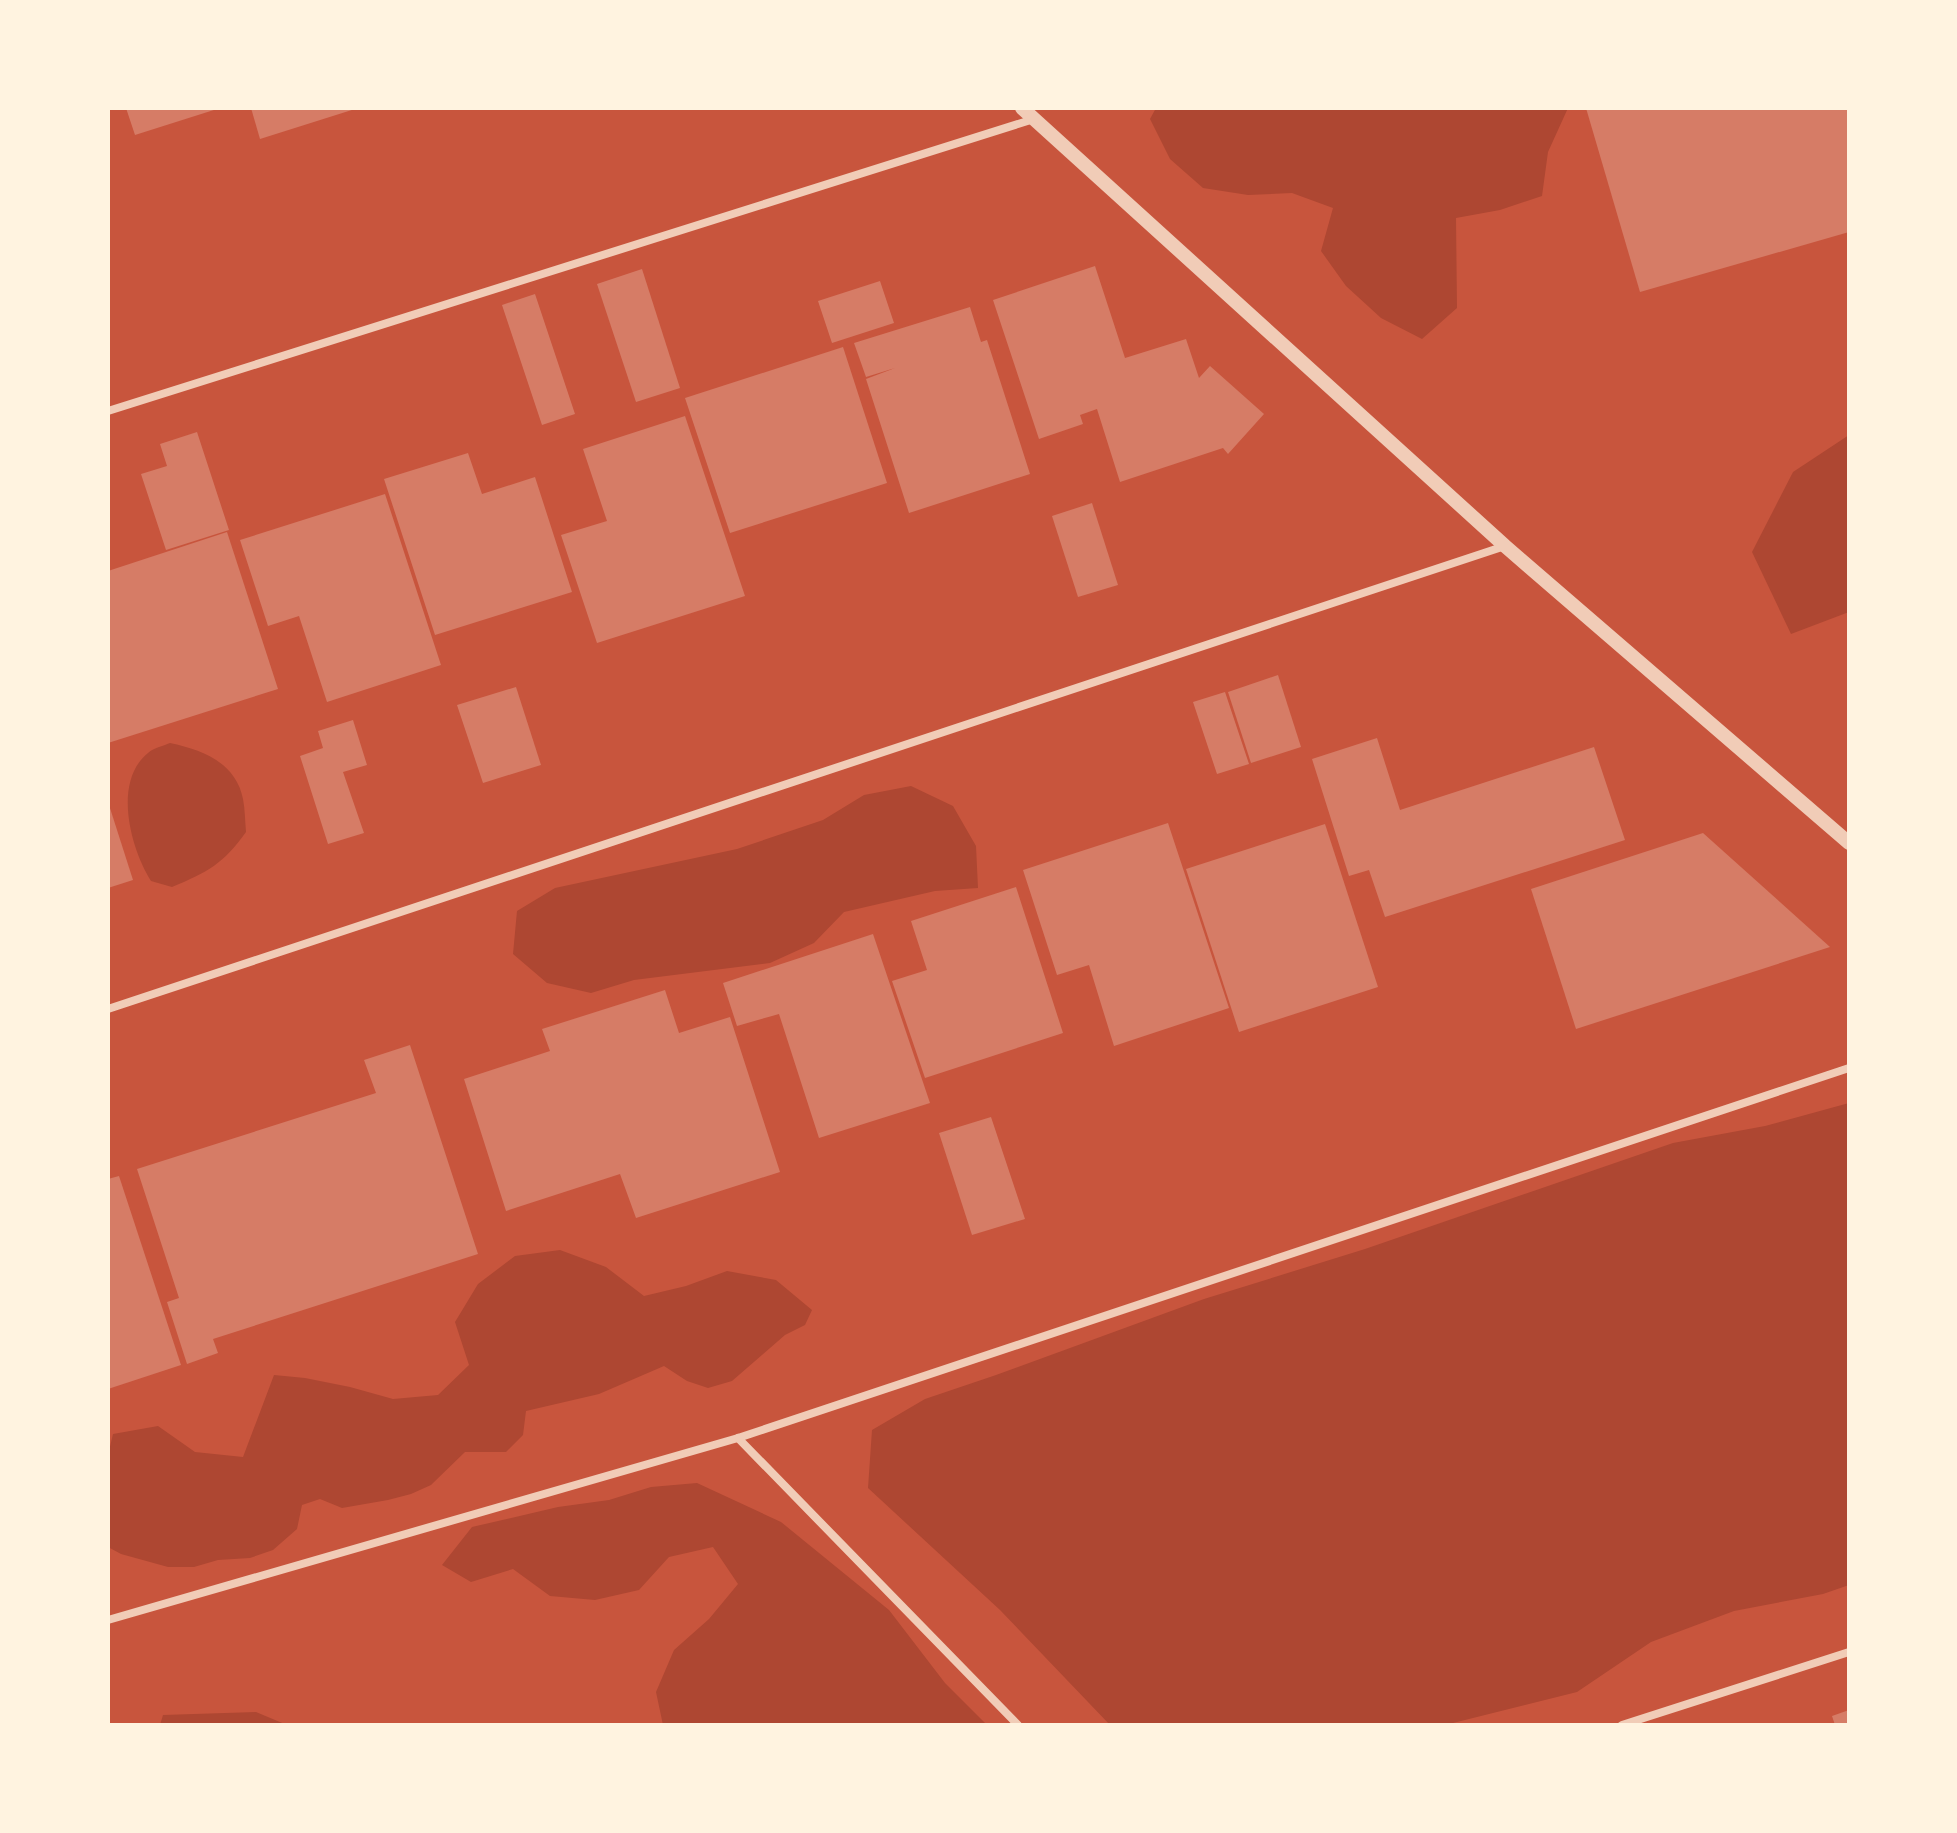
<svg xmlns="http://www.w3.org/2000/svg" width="1957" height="1833" font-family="Manrope,sans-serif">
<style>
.green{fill:#ae4732}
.building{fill:#d67c66}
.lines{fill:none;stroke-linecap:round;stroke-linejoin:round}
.minor{stroke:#f1ccb7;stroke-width:8}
.tertiary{stroke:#f1ccb7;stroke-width:14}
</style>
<rect width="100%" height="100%" fill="#c8553d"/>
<g class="green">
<path d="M 1156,108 L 1568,108 L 1548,152 L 1542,196 L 1500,210 L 1456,218 L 1457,308 L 1422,339 L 1381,318 L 1346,286 L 1321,251 L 1333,208 L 1292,193 L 1248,195 L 1203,188 L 1170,159 L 1150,119 Z"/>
<path d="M 1849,435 L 1849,612 L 1791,634 L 1752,552 L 1793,472 Z"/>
<path d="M 170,743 C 203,750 236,763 243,799 C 245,809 245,821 246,832 C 223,864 208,872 172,887 L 151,881 C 131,849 112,782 148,753 C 153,748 163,746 170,743 Z"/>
<path d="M 911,786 L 953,806 L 976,846 L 978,888 L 935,891 L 844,912 L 814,943 L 770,963 L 634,980 L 591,993 L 547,983 L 513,954 L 517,911 L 555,888 L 737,849 L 823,820 L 864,795 Z"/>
<path d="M 1849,1103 L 1849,1585 L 1823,1594 L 1734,1611 L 1651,1642 L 1577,1692 L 1445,1725 L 1110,1725 L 1000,1610 L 868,1488 L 872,1430 L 925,1399 L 996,1375 L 1204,1299 L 1365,1249 L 1673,1143 L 1765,1126 Z"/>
<path d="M 560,1250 L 606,1267 L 644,1296 L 686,1286 L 727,1271 L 776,1280 L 812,1310 L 805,1325 L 785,1335 L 732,1381 L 708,1388 L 687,1381 L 664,1366 L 599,1394 L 526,1411 L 523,1435 L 506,1452 L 465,1452 L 431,1485 L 411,1494 L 388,1500 L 342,1508 L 320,1499 L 302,1505 L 297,1529 L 273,1550 L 250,1558 L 218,1560 L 194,1567 L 168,1567 L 121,1554 L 108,1547 L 108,1455 L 113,1434 L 158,1426 L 195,1452 L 243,1457 L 274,1375 L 305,1378 L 350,1387 L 393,1399 L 438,1395 L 469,1365 L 455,1322 L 478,1284 L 515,1256 Z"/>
<path d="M 697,1483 L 781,1522 L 889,1610 L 945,1683 L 987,1725 L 663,1725 L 656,1692 L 674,1650 L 709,1619 L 738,1584 L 713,1547 L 669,1557 L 639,1590 L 595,1600 L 550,1596 L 513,1569 L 471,1582 L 442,1565 L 472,1527 L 558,1507 L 609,1500 L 651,1487 Z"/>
<path d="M 256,1712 L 287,1725 L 160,1725 L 163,1715 Z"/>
</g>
<g class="building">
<path d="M 126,108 L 217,108 L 217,109 L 135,135 Z"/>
<path d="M 251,108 L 355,108 L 355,109 L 260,139 Z"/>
<path d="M 1586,108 L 1849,108 L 1849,232 L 1640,292 Z"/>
<path d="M 1095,266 L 1125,358 L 1186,339 L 1199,378 L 1210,366 L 1264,414 L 1228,454 L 1223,448 L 1120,482 L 1097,409 L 1080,415 L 1083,424 L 1039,439 L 993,300 Z"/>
<path d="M 642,269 L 680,388 L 636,402 L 597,284 Z"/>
<path d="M 880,281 L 894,323 L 832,343 L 818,301 Z"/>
<path d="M 535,294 L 575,414 L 542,425 L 502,305 Z"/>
<path d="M 970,307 L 981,342 L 987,340 L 1030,474 L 909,513 L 866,379 L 895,368 L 866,377 L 854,343 Z"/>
<path d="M 843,347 L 887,483 L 730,533 L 685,398 Z"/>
<path d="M 685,416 L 745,596 L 597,643 L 561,535 L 607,521 L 583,449 Z"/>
<path d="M 197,432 L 229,530 L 166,550 L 141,474 L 167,466 L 160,444 Z"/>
<path d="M 468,453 L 482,494 L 535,477 L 572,592 L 435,635 L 384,479 Z"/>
<path d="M 385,494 L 441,665 L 327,702 L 299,616 L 268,626 L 240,540 Z"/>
<path d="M 1092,503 L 1118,585 L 1078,597 L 1052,516 Z"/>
<path d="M 227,532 L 278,689 L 108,743 L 108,571 Z"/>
<path d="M 1278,675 L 1301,747 L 1251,763 L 1228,692 Z"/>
<path d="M 516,687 L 541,765 L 483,783 L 457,705 Z"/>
<path d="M 1225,692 L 1249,764 L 1217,774 L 1193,702 Z"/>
<path d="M 353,720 L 367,765 L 343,772 L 364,833 L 328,844 L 300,756 L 323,748 L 318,731 Z"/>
<path d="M 1377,738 L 1400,810 L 1594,747 L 1625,840 L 1385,917 L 1369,870 L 1349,876 L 1312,759 Z"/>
<path d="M 109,805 L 133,880 L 108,888 L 108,806 Z"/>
<path d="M 1168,823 L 1229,1008 L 1114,1046 L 1089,965 L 1057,975 L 1023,870 Z"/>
<path d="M 1325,824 L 1378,987 L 1239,1032 L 1186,869 Z"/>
<path d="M 1703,833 L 1830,947 L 1576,1029 L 1531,889 Z"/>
<path d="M 1016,887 L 1063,1033 L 925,1078 L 892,981 L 927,970 L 911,921 Z"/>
<path d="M 873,934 L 930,1103 L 819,1138 L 779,1014 L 737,1026 L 723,983 Z"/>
<path d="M 665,990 L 679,1033 L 730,1017 L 780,1172 L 636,1218 L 620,1174 L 506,1211 L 464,1079 L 550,1051 L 542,1029 Z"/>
<path d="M 410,1045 L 478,1254 L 213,1339 L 218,1353 L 187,1364 L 167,1302 L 179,1298 L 137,1169 L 376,1093 L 364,1060 Z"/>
<path d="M 991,1117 L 1025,1219 L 972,1235 L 939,1133 Z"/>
<path d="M 119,1176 L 181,1365 L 108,1389 L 108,1179 Z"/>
<path d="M 1849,1710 L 1849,1725 L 1835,1725 L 1832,1716 Z"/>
</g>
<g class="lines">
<g class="minor">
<path d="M 108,411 L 1034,119"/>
<path d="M 108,1009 L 1505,546"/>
<path d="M 738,1438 L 1018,1725"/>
<path d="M 108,1620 L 738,1438 L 1849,1068"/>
<path d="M 1622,1725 L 1849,1652"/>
</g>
<path class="tertiary" d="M 1022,108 L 1505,546 L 1849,843"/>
</g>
<rect width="1957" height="1833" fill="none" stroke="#fff3e0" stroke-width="220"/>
</svg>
